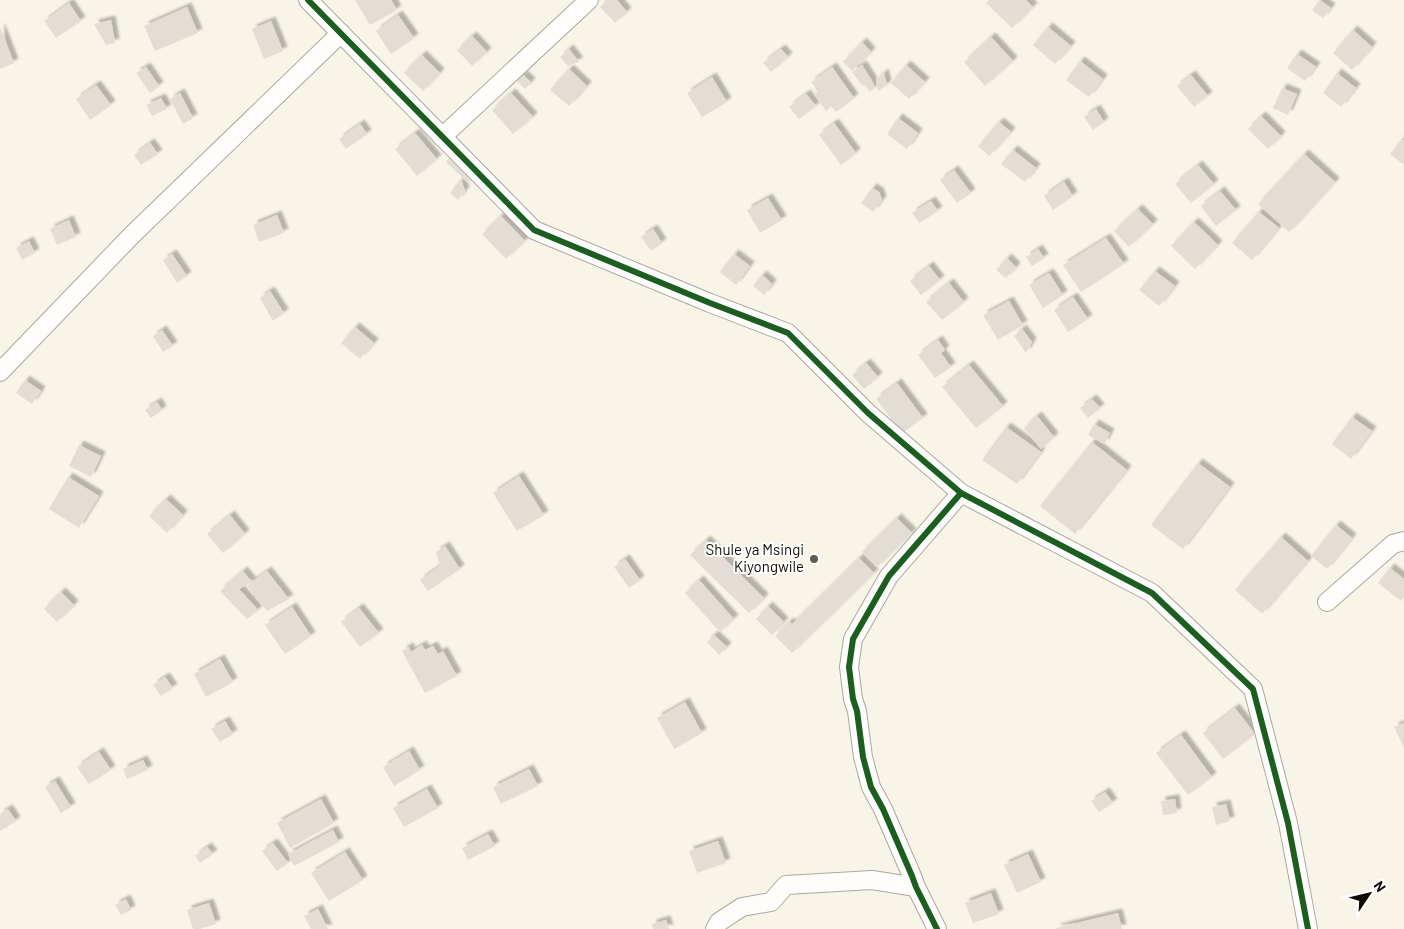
<svg xmlns="http://www.w3.org/2000/svg" width="1404" height="929" font-family="Barlow,sans-serif">
<style>
.building{fill:#e4ddd5;filter:url(#shadow)}
.lines{fill:none;stroke-linecap:round;stroke-linejoin:round}
.street-casing{stroke:#aba89d;stroke-width:20}
.street{stroke:#fefdfc;stroke-width:18}
.cycleway-casing{stroke:#fff;stroke-width:9}
.cycleway{stroke:#1b5e20;stroke-width:6}
.poi-dot{fill:#605d53;stroke:#fff;stroke-width:2}
.labels{text-anchor:middle;stroke-width:4;stroke-linejoin:round;paint-order:stroke}
.poi-label{font-size:15px;fill:#0e0b03;stroke:#fff;text-anchor:end}
</style>
<defs>
<filter id="shadow"><feDropShadow dx="4.5" dy="-4.5" stdDeviation="1" flood-color="#0004"/></filter>
</defs>
<rect width="100%" height="100%" fill="#f8f4e8"/>
<g class="building">
<path d="M 355,0 L 391,0 L 397,10 L 370,25 Z"/>
<path d="M 608,0 L 617,0 L 627,12 L 615,23 L 600,7 Z"/>
<path d="M 989,0 L 1026,0 L 1033,7 L 1012,28 L 986,3 Z"/>
<path d="M 1320,0 L 1331,8 L 1323,18 L 1312,10 Z"/>
<path d="M 69,3 L 81,21 L 56,38 L 44,21 Z"/>
<path d="M 187,7 L 198,33 L 155,51 L 144,26 Z"/>
<path d="M 398,15 L 414,38 L 391,54 L 376,31 Z"/>
<path d="M 111,20 L 115,43 L 106,45 L 94,24 Z"/>
<path d="M 271,21 L 283,51 L 264,59 L 252,29 Z"/>
<path d="M 0,27 L 14,63 L 0,69 Z"/>
<path d="M 1048,27 L 1071,46 L 1055,64 L 1033,45 Z"/>
<path d="M 1353,30 L 1372,47 L 1352,70 L 1333,53 Z"/>
<path d="M 472,36 L 487,52 L 472,66 L 457,50 Z"/>
<path d="M 991,37 L 1013,61 L 985,86 L 964,62 Z"/>
<path d="M 862,42 L 871,52 L 852,71 L 843,62 Z"/>
<path d="M 569,49 L 579,62 L 568,66 L 560,57 Z"/>
<path d="M 781,49 L 788,57 L 771,72 L 763,63 Z"/>
<path d="M 1297,54 L 1316,67 L 1305,81 L 1287,68 Z"/>
<path d="M 422,55 L 440,73 L 423,91 L 404,73 Z"/>
<path d="M 1080,61 L 1103,79 L 1089,97 L 1066,80 Z"/>
<path d="M 862,65 L 871,79 L 875,88 L 870,92 L 864,85 L 862,85 L 852,72 Z"/>
<path d="M 906,65 L 925,82 L 909,99 L 891,83 Z"/>
<path d="M 146,67 L 159,86 L 150,93 L 136,73 Z"/>
<path d="M 832,67 L 854,98 L 836,112 L 831,106 L 826,111 L 813,93 L 818,92 L 811,82 Z"/>
<path d="M 569,69 L 587,86 L 569,106 L 550,90 Z"/>
<path d="M 884,73 L 887,85 L 878,91 L 876,80 Z"/>
<path d="M 1337,73 L 1356,88 L 1341,107 L 1323,93 Z"/>
<path d="M 523,75 L 531,82 L 525,89 L 517,81 Z"/>
<path d="M 1191,75 L 1208,96 L 1194,107 L 1177,86 Z"/>
<path d="M 712,77 L 727,102 L 702,117 L 687,93 Z"/>
<path d="M 96,85 L 111,105 L 90,120 L 76,99 Z"/>
<path d="M 1282,88 L 1297,94 L 1288,115 L 1273,108 Z"/>
<path d="M 180,93 L 193,118 L 183,124 L 170,99 Z"/>
<path d="M 511,93 L 533,117 L 513,134 L 492,110 Z"/>
<path d="M 806,94 L 816,106 L 799,119 L 789,107 Z"/>
<path d="M 161,98 L 167,109 L 152,116 L 146,105 Z"/>
<path d="M 1096,109 L 1104,122 L 1093,130 L 1084,117 Z"/>
<path d="M 1261,116 L 1281,136 L 1268,149 L 1248,129 Z"/>
<path d="M 898,118 L 918,133 L 907,149 L 887,134 Z"/>
<path d="M 999,122 L 1011,132 L 989,156 L 978,146 Z"/>
<path d="M 834,123 L 856,153 L 841,165 L 819,135 Z"/>
<path d="M 360,124 L 367,134 L 346,149 L 339,139 Z"/>
<path d="M 415,133 L 437,159 L 417,176 L 395,149 Z"/>
<path d="M 1402,139 L 1404,141 L 1404,165 L 1390,154 Z"/>
<path d="M 150,143 L 158,154 L 141,165 L 134,155 Z"/>
<path d="M 1013,150 L 1036,168 L 1025,182 L 1001,164 Z"/>
<path d="M 1304,154 L 1335,182 L 1289,232 L 1258,204 Z"/>
<path d="M 452,155 L 474,176 L 468,183 L 446,162 Z"/>
<path d="M 1198,165 L 1214,184 L 1191,203 L 1175,184 Z"/>
<path d="M 954,170 L 971,193 L 957,203 L 940,180 Z"/>
<path d="M 461,179 L 465,191 L 458,200 L 450,193 Z"/>
<path d="M 1064,182 L 1073,196 L 1053,210 L 1044,196 Z"/>
<path d="M 872,188 L 879,192 L 882,200 L 873,212 L 861,203 Z"/>
<path d="M 1220,191 L 1236,210 L 1216,226 L 1201,206 Z"/>
<path d="M 768,198 L 782,220 L 760,233 L 747,210 Z"/>
<path d="M 931,201 L 938,211 L 919,223 L 912,213 Z"/>
<path d="M 1138,209 L 1153,224 L 1129,247 L 1114,231 Z"/>
<path d="M 1259,212 L 1279,228 L 1252,260 L 1232,243 Z"/>
<path d="M 277,215 L 284,233 L 259,242 L 253,225 Z"/>
<path d="M 501,216 L 525,241 L 506,259 L 482,234 Z"/>
<path d="M 69,220 L 76,237 L 57,245 L 50,229 Z"/>
<path d="M 1194,222 L 1218,245 L 1195,269 L 1171,246 Z"/>
<path d="M 653,229 L 662,243 L 651,251 L 641,237 Z"/>
<path d="M 1106,238 L 1124,264 L 1081,292 L 1063,265 Z"/>
<path d="M 29,241 L 35,253 L 22,260 L 16,248 Z"/>
<path d="M 1038,249 L 1044,258 L 1032,266 L 1026,257 Z"/>
<path d="M 172,254 L 187,276 L 177,283 L 163,260 Z"/>
<path d="M 734,254 L 750,266 L 736,285 L 720,272 Z"/>
<path d="M 1007,258 L 1016,267 L 1006,278 L 996,270 Z"/>
<path d="M 929,266 L 940,280 L 921,295 L 910,281 Z"/>
<path d="M 1155,271 L 1175,286 L 1159,306 L 1139,290 Z"/>
<path d="M 1049,273 L 1063,295 L 1043,308 L 1029,285 Z"/>
<path d="M 762,275 L 772,284 L 764,295 L 753,286 Z"/>
<path d="M 949,283 L 964,302 L 942,320 L 926,302 Z"/>
<path d="M 270,291 L 284,313 L 273,321 L 260,298 Z"/>
<path d="M 1073,297 L 1088,319 L 1068,332 L 1054,310 Z"/>
<path d="M 1009,301 L 1023,325 L 998,340 L 983,315 Z"/>
<path d="M 355,327 L 374,343 L 360,359 L 341,343 Z"/>
<path d="M 1022,329 L 1032,342 L 1026,353 L 1014,336 Z"/>
<path d="M 162,330 L 173,346 L 163,352 L 153,336 Z"/>
<path d="M 938,340 L 945,350 L 941,353 L 951,367 L 935,378 L 918,355 Z"/>
<path d="M 866,363 L 878,377 L 864,389 L 852,375 Z"/>
<path d="M 969,365 L 1003,406 L 976,428 L 942,387 Z"/>
<path d="M 25,380 L 41,391 L 32,404 L 16,393 Z"/>
<path d="M 897,383 L 923,418 L 902,433 L 876,399 Z"/>
<path d="M 1092,399 L 1100,408 L 1088,418 L 1080,408 Z"/>
<path d="M 157,402 L 162,410 L 151,418 L 145,410 Z"/>
<path d="M 1037,416 L 1054,437 L 1041,449 L 1024,428 Z"/>
<path d="M 1352,417 L 1372,431 L 1351,459 L 1332,444 Z"/>
<path d="M 1094,424 L 1110,433 L 1104,444 L 1088,435 Z"/>
<path d="M 1006,427 L 1041,452 L 1017,484 L 982,460 Z"/>
<path d="M 1092,442 L 1127,470 L 1075,534 L 1040,506 Z"/>
<path d="M 79,445 L 101,456 L 91,477 L 69,466 Z"/>
<path d="M 1198,463 L 1230,487 L 1183,549 L 1151,525 Z"/>
<path d="M 519,476 L 544,515 L 517,531 L 493,493 Z"/>
<path d="M 68,477 L 99,496 L 79,528 L 49,509 Z"/>
<path d="M 166,499 L 183,515 L 167,533 L 149,516 Z"/>
<path d="M 230,515 L 245,534 L 223,553 L 207,534 Z"/>
<path d="M 897,518 L 912,533 L 877,567 L 862,552 Z"/>
<path d="M 1336,525 L 1352,538 L 1327,569 L 1311,556 Z"/>
<path d="M 1281,537 L 1308,561 L 1262,614 L 1235,590 Z"/>
<path d="M 706,540 L 764,598 L 749,613 L 690,555 Z"/>
<path d="M 445,546 L 460,569 L 428,591 L 420,580 L 440,566 L 436,552 Z"/>
<path d="M 859,558 L 874,573 L 792,653 L 775,636 L 789,622 L 792,624 Z"/>
<path d="M 625,559 L 640,580 L 629,588 L 614,567 Z"/>
<path d="M 1390,568 L 1404,579 L 1404,597 L 1401,601 L 1378,583 Z"/>
<path d="M 243,571 L 252,582 L 267,571 L 289,599 L 267,611 L 247,586 L 252,582 L 239,589 L 258,610 L 247,619 L 220,591 Z"/>
<path d="M 699,580 L 734,619 L 720,632 L 685,593 Z"/>
<path d="M 61,592 L 74,605 L 57,622 L 44,609 Z"/>
<path d="M 768,606 L 784,622 L 772,635 L 756,619 Z"/>
<path d="M 292,607 L 311,636 L 285,654 L 265,625 Z"/>
<path d="M 359,608 L 379,633 L 360,647 L 341,622 Z"/>
<path d="M 714,635 L 727,647 L 719,655 L 707,642 Z"/>
<path d="M 422,645 L 425,650 L 433,646 L 438,654 L 443,651 L 457,676 L 425,693 L 402,651 L 409,647 L 411,652 Z"/>
<path d="M 220,659 L 233,682 L 206,697 L 194,674 Z"/>
<path d="M 165,677 L 173,688 L 161,696 L 153,685 Z"/>
<path d="M 685,702 L 702,733 L 674,749 L 657,718 Z"/>
<path d="M 1235,708 L 1255,734 L 1223,759 L 1203,733 Z"/>
<path d="M 225,721 L 233,734 L 220,742 L 211,729 Z"/>
<path d="M 1404,723 L 1404,748 L 1394,727 Z"/>
<path d="M 1181,735 L 1212,777 L 1188,795 L 1156,753 Z"/>
<path d="M 409,751 L 420,770 L 394,786 L 383,767 Z"/>
<path d="M 99,752 L 111,770 L 89,784 L 77,767 Z"/>
<path d="M 143,760 L 148,770 L 127,779 L 123,769 Z"/>
<path d="M 529,769 L 538,786 L 501,804 L 493,787 Z"/>
<path d="M 55,781 L 71,807 L 61,813 L 45,787 Z"/>
<path d="M 427,789 L 438,808 L 404,827 L 393,808 Z"/>
<path d="M 1105,792 L 1113,803 L 1099,812 L 1091,801 Z"/>
<path d="M 321,799 L 334,823 L 290,848 L 277,823 Z"/>
<path d="M 1175,799 L 1177,813 L 1163,815 L 1161,801 Z"/>
<path d="M 1226,804 L 1230,821 L 1216,825 L 1212,807 Z"/>
<path d="M 8,809 L 16,821 L 0,831 L 0,814 Z"/>
<path d="M 333,830 L 339,842 L 294,866 L 288,854 Z"/>
<path d="M 488,834 L 495,846 L 468,860 L 462,848 Z"/>
<path d="M 718,841 L 726,863 L 697,873 L 689,851 Z"/>
<path d="M 273,843 L 288,863 L 277,871 L 262,851 Z"/>
<path d="M 207,847 L 213,854 L 200,863 L 195,856 Z"/>
<path d="M 345,852 L 363,880 L 329,901 L 311,873 Z"/>
<path d="M 1028,854 L 1041,882 L 1017,893 L 1004,865 Z"/>
<path d="M 991,893 L 999,914 L 973,923 L 965,903 Z"/>
<path d="M 126,899 L 131,910 L 121,915 L 115,905 Z"/>
<path d="M 209,903 L 216,924 L 200,929 L 193,929 L 187,910 Z"/>
<path d="M 318,909 L 328,929 L 311,929 L 304,916 Z"/>
<path d="M 1118,913 L 1122,929 L 1056,929 L 1056,928 Z"/>
<path d="M 666,920 L 669,929 L 653,929 L 652,924 Z"/>
</g>
<g class="lines">
<defs>
<g id="street">
<path d="M 308,0 L 534,230 L 710,303 L 788,333 L 868,413 L 961,493 L 1152,593 L 1253,689 L 1288,823 L 1308,929"/>
<path d="M 442,137 L 589,0"/>
<path d="M 0,372 L 132,235 L 341,33"/>
<path d="M 1327,602 L 1393,544 L 1404,541"/>
<path d="M 715,929 L 719,922 L 742,907 L 771,902 L 786,885 L 872,880 L 916,887"/>
<path d="M 937,929 L 916,887 L 912,876 L 883,809 L 871,787 L 863,757 L 857,711 L 853,699 L 849,667 L 853,639 L 889,576 L 961,493"/>
</g>
</defs>
<use href="#street" class="street-casing"/>
<use href="#street" class="street"/>
<defs>
<g id="cycleway">
<path d="M 308,0 L 534,230 L 710,303 L 788,333 L 868,413 L 961,493 L 1152,593 L 1253,689 L 1288,823 L 1308,929"/>
<path d="M 937,929 L 916,887 L 912,876 L 883,809 L 871,787 L 863,757 L 857,711 L 853,699 L 849,667 L 853,639 L 889,576 L 961,493"/>
</g>
</defs>
<use href="#cycleway" class="cycleway-casing"/>
<use href="#cycleway" class="cycleway"/>
</g>
<circle class="poi-dot" cx="814" cy="559" r="5"/>
<g class="labels">
<g class="poi-label">
<text x="804" y="555">Shule ya Msingi<tspan x="804" dy="17">Kiyongwile</tspan></text>
</g>
</g>
<g transform="translate(1369 894) rotate(55)" stroke="#ffffff" stroke-width="4" paint-order="stroke">
<path d="M0-4L9 19L0 12L-9 19Z" fill="#0e0b03"/>
<text y="-8" font-size="14" font-weight="bold" text-anchor="middle" fill="#0e0b03">N</text>
</g>
</svg>
